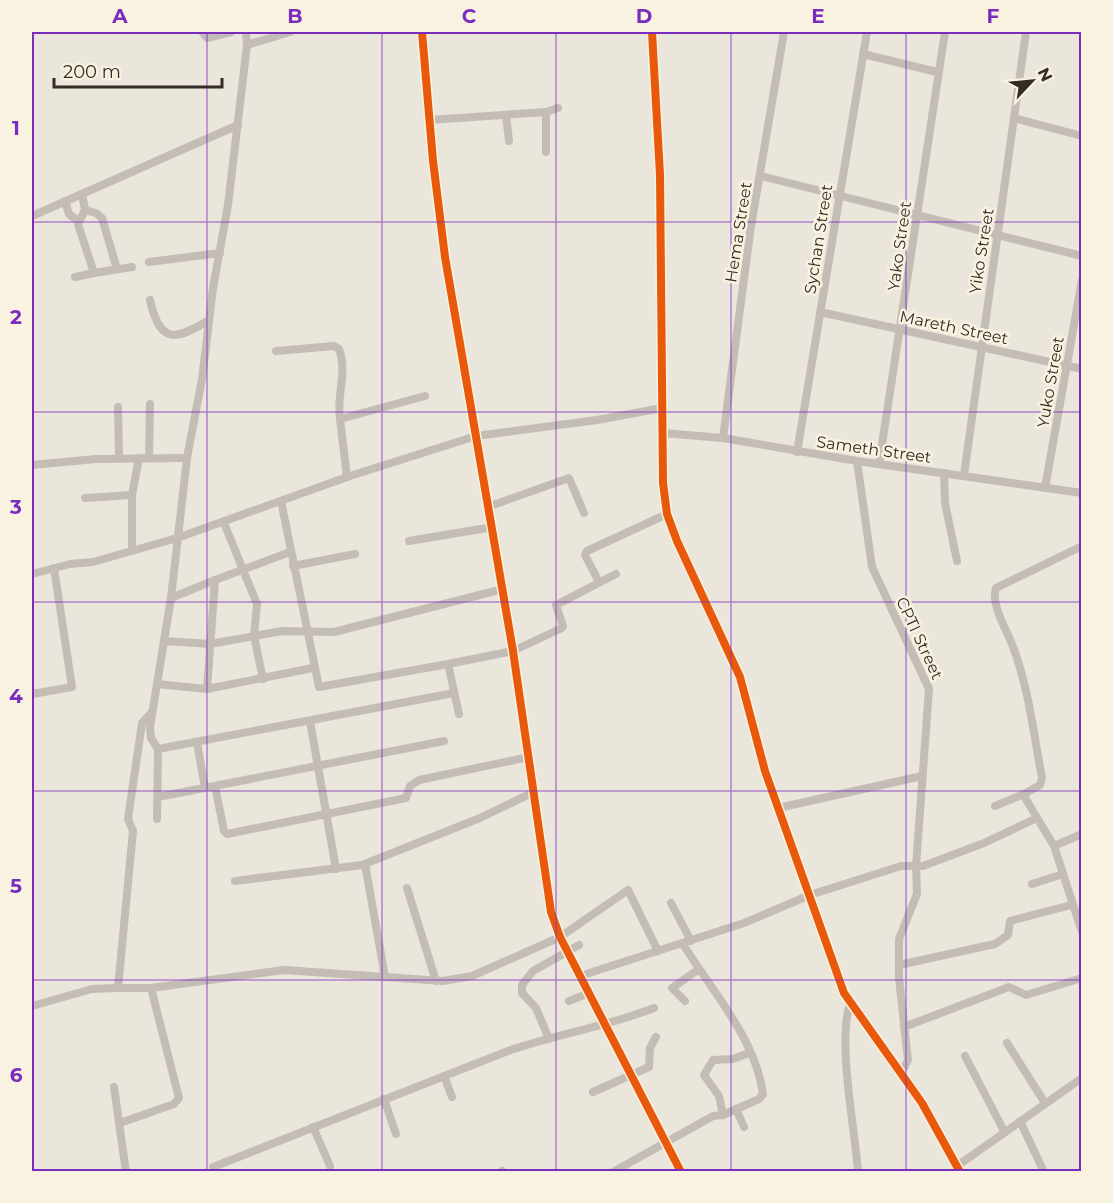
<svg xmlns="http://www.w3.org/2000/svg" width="1113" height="1203" font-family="Montserrat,sans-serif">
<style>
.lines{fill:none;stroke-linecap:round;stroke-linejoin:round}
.minor{stroke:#c3bdb5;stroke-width:8}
.cycleway-casing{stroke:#faf2e0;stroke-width:11}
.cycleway{stroke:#e8590c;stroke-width:8}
.grid{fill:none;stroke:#7b2cbf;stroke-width:1.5;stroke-opacity:0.55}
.labels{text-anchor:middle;stroke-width:5;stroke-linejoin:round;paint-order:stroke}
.street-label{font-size:16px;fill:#342b24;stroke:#faf2e0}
.neatline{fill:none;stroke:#7b2cbf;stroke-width:2}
.grid-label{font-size:20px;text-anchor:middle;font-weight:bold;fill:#7b2cbf}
</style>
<rect width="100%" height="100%" fill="#ebe6db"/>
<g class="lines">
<g class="minor">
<path d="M 202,32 L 207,38 L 231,32"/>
<path d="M 422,32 L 433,161 L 445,257 L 513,651 L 551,912 L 560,937 L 681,1172"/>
<path d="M 652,32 L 660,175 L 663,483 L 667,514 L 677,541 L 740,677 L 765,771 L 844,993 L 922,1103 L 960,1172"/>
<path d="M 247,45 L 290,32"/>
<path d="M 863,54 L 937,72"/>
<path d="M 506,115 L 509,141"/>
<path d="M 1014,118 L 1082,136"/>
<path d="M 429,120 L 546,112 L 558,108"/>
<path d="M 546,152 L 546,112"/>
<path d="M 761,176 L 1082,256"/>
<path d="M 82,194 L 85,210 L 78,224 L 94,273 L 132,267"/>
<path d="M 65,201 L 69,214 L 78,221"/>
<path d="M 85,210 L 96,213 L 102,218 L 117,269"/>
<path d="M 32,216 L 238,125"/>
<path d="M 149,262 L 220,253"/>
<path d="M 75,277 L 94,273"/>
<path d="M 150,300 C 160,344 175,341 209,320"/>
<path d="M 820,312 L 1082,369"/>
<path d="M 276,351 L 334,346 L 339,349 C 348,373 336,395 340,419"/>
<path d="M 118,407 L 119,458"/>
<path d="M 662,433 L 723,438 L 857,461 L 1082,493"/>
<path d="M 723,438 L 751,226 L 784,32"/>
<path d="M 797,452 L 867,32"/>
<path d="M 149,458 L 150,404"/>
<path d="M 857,461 L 872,567 L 929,689 L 916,866 L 917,894 L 899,939 L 899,978 L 908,1060 L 901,1074"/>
<path d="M 879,464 L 945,32"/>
<path d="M 32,465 L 96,459 L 187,458"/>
<path d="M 944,473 L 945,503 L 957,561"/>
<path d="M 964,475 L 1026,32"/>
<path d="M 347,477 L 340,419 L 425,396"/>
<path d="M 1045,488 L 1082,280"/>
<path d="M 85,498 L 132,495"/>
<path d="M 281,501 L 319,687 L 448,664"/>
<path d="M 490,506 L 569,478 L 584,513"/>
<path d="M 224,523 L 257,604 L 254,636 L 263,679"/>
<path d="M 409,541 L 493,527"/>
<path d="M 1082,546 L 996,588 C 991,602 1003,624 1009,637 C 1028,681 1033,731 1042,778 L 1040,785 L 1024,794 L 1024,796 L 1054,846 L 1082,932"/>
<path d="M 132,551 L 132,495 L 139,458"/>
<path d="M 293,566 L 355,554"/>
<path d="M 32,574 L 70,564 L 93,562 L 177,538 L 350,476 L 476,436 L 597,420 L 662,408"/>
<path d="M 215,580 L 290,552"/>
<path d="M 599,582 L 585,555 L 587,551 L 667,514"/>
<path d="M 171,598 L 215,580 L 207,689"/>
<path d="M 164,641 L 210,644 L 282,631 L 334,632 L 503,589"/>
<path d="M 157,684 L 207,689 L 313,668"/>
<path d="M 32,694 L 72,687 L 54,568"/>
<path d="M 459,714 L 448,664 L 513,651 L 562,628 L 563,626 L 556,605 L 616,574"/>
<path d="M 310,721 L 336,869"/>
<path d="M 197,743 L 205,788"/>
<path d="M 158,749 L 454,693"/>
<path d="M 215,786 L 224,831 L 227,834 L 406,798 L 410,786 L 419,780 L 529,757"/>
<path d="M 158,797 L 444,741"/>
<path d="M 995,806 L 1024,794"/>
<path d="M 778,808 L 922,776"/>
<path d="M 157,819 L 158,749 L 151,738 L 150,727 L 171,598 L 187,458 L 202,379 L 213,288 L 228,205 L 247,45 L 246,32"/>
<path d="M 1054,846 L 1082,834"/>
<path d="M 365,864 L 385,977"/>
<path d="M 235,881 L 362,865 L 480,818 L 534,792"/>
<path d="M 1032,884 L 1063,874"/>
<path d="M 407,888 L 436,981"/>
<path d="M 671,903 L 691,941"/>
<path d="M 899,965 L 995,944 L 1008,935 L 1010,921 L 1071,905"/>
<path d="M 580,976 L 744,923 L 810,895 L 901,866 L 923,866 L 984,843 L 1037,818"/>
<path d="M 151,988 L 118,988 L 133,831 L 128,819 L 142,723 L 152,712"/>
<path d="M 569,1001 L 589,993"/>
<path d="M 685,1001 L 672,988 L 699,969"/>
<path d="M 850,1004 C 837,1041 855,1129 858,1172"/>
<path d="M 32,1006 L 92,989 L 118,988"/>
<path d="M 904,1027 L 1009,987 L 1026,995 L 1082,978"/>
<path d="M 549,1039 L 536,1008 L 522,993 L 522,985 L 533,971 L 579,945"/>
<path d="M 1007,1043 L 1045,1103"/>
<path d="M 965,1056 L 1004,1131"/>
<path d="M 444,1076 L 452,1097"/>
<path d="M 114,1087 L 126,1172"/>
<path d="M 593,1092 L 649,1067 L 650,1048 L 656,1037"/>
<path d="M 384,1099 L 396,1134"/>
<path d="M 736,1109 L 744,1127"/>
<path d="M 723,1115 L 719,1096 L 704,1075 L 713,1060 L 733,1059 L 749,1053"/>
<path d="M 1020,1121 L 1044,1172"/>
<path d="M 120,1123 L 174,1104 L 179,1098 L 151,988 L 284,970 L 443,981 L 472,976 L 560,937 L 628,890 L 658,951"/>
<path d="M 313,1127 L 330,1166"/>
<path d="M 957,1166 L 1082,1078"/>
<path d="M 213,1167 L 508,1051 C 556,1034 606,1027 654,1008"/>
<path d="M 502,1171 L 503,1172"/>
<path d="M 613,1172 L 713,1116 L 723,1115 L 759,1099 L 763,1094 C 756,1039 711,990 683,944"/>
</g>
<defs>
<g id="cycleway">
<path d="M 422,32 L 433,161 L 445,257 L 513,651 L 551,912 L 560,937 L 681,1172"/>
<path d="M 652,32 L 660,175 L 663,483 L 667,514 L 677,541 L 740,677 L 765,771 L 844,993 L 922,1103 L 960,1172"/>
</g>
</defs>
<use href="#cycleway" class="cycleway-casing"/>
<use href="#cycleway" class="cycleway"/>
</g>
<path class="grid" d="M 207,32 L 207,1172M 382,32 L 382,1172M 556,32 L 556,1172M 731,32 L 731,1172M 906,32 L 906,1172M 32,222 L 1082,222M 32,412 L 1082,412M 32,602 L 1082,602M 32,791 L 1082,791M 32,980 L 1082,980"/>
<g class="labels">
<g class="street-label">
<text transform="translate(738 232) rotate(-81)" y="6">Hema Street</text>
<text transform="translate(818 239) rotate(-81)" y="6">Sychan Street</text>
<text transform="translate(899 246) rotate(-82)" y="6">Yako Street</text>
<text transform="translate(981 251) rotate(-81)" y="6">Yiko Street</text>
<text transform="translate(954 327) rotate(12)" y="6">Mareth Street</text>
<text transform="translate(1050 382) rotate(-80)" y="6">Yuko Street</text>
<text transform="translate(874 449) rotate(8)" y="6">Sameth Street</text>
<text transform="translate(920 638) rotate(65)" y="6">CPTI Street</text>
</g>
</g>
<rect width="1113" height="1203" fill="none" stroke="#faf2e0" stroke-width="66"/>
<g transform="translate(1032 81) rotate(64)" stroke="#faf2e0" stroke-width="4.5" paint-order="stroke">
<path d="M0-4.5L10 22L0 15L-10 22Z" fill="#342b24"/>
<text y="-9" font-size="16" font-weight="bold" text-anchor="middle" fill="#342b24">N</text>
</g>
<path d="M54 78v9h168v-9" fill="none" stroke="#342b24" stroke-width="3"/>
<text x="63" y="78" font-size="18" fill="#342b24" stroke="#faf2e0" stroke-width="4.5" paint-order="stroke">200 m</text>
<rect x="33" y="33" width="1047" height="1137" class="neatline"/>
<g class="grid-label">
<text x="120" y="23">A</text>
<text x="295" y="23">B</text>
<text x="469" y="23">C</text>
<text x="644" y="23">D</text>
<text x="818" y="23">E</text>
<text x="993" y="23">F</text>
<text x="16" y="135">1</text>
<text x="16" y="324">2</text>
<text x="16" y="514">3</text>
<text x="16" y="703">4</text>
<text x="16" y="893">5</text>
<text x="16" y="1082">6</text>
</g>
</svg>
